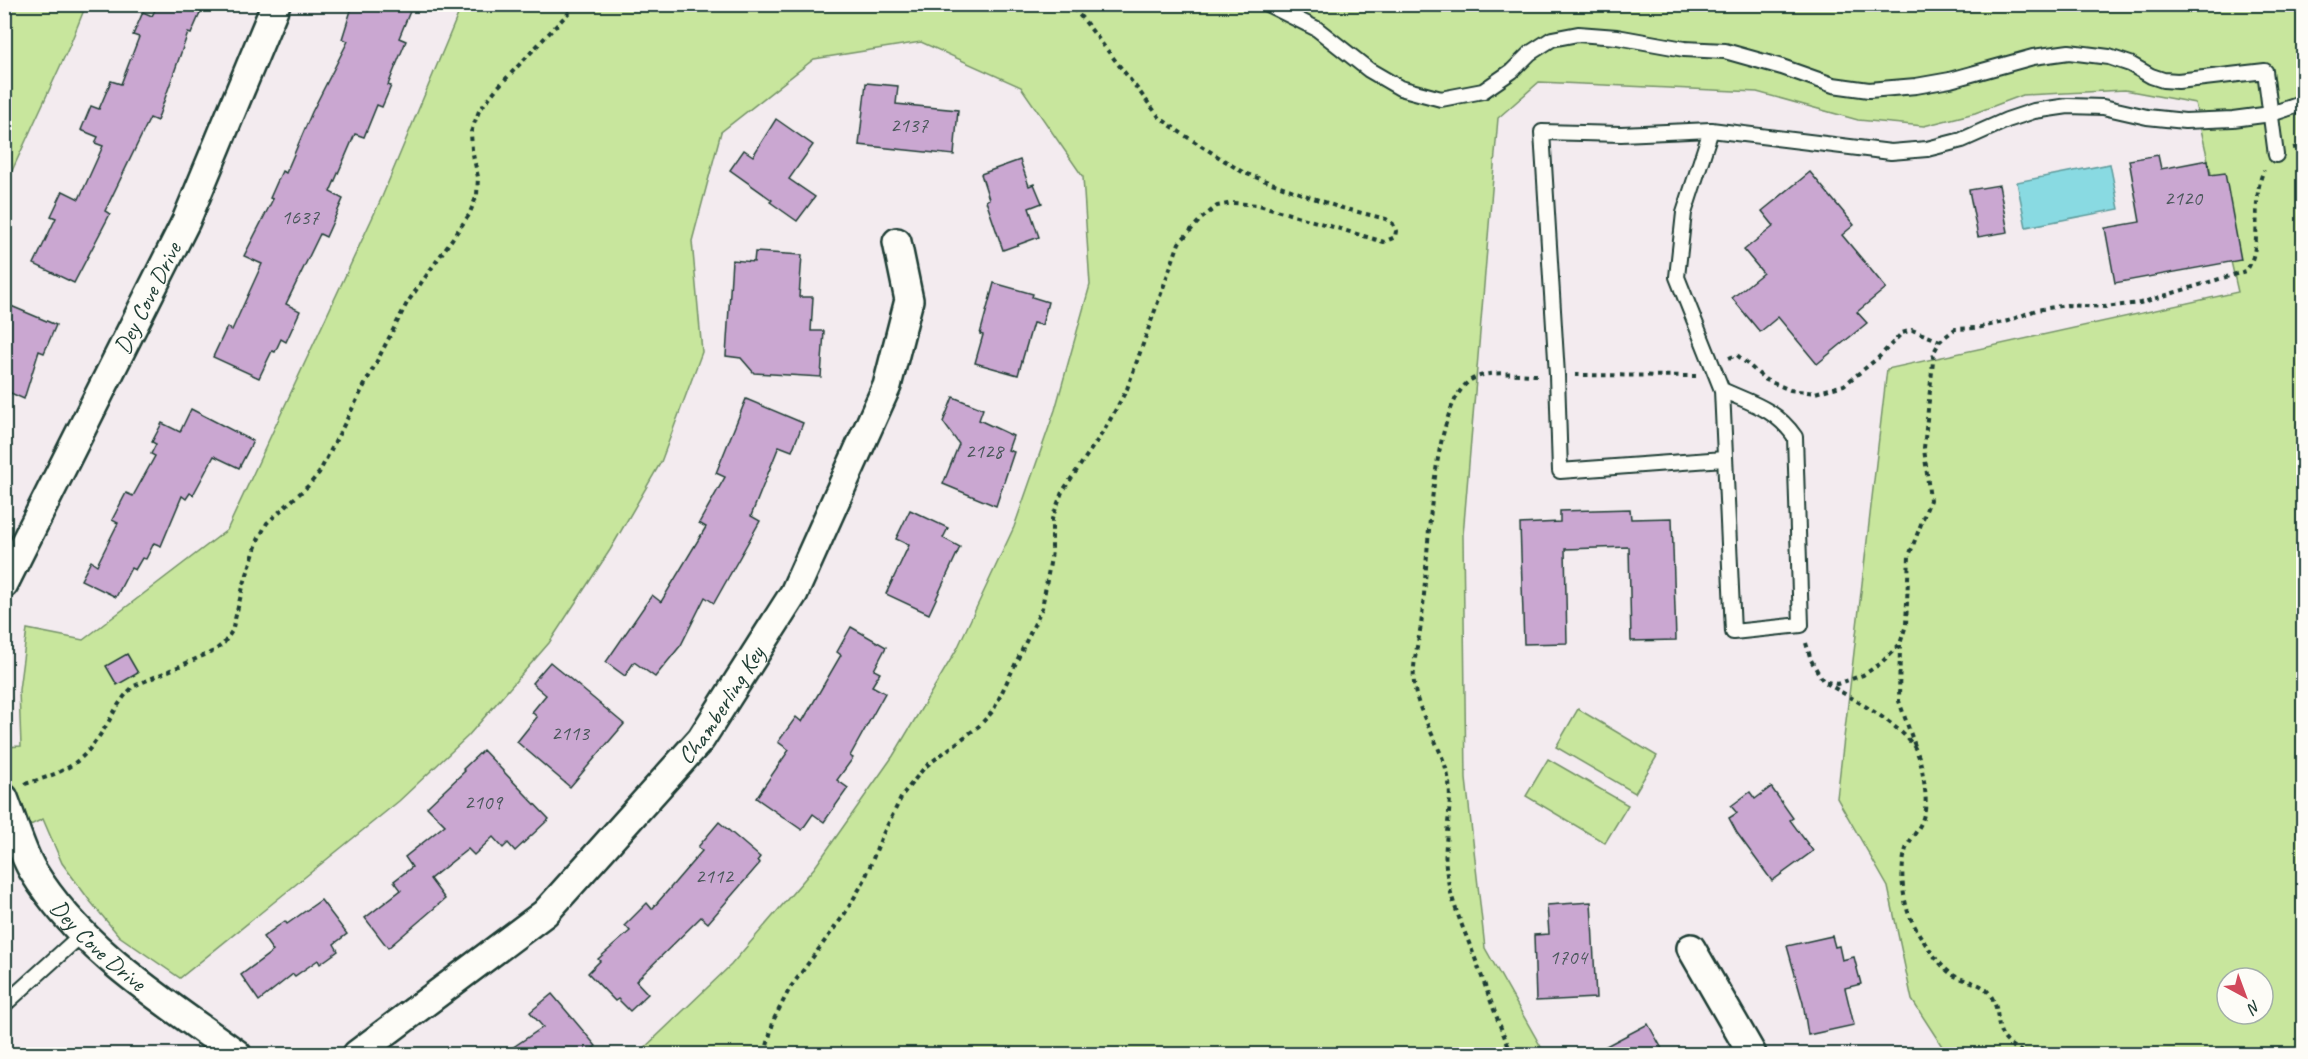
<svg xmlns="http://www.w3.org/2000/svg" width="2308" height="1059" font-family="Caveat,sans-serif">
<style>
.green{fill:#c8e69d;stroke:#749268;stroke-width:1.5;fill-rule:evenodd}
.water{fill:#89dae2;stroke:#5f9b9c;stroke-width:1.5}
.building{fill:#caa7d1;stroke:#1f3d34;stroke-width:1.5}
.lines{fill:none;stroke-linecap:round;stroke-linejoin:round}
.lane-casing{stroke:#1f3d34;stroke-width:18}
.street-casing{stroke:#1f3d34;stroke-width:32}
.path{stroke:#1f3d34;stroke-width:4;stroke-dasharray:4.5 4.5;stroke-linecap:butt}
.lane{stroke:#fdfcf7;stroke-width:14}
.street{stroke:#fdfcf7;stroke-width:27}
.labels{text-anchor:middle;stroke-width:5;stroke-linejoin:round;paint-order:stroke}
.number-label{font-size:21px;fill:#4a585b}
.street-label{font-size:24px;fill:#1f3d34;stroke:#fdfcf7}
</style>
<rect width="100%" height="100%" fill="#f3ebef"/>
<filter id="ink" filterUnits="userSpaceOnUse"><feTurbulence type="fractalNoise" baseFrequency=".0167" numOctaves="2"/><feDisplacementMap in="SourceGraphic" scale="12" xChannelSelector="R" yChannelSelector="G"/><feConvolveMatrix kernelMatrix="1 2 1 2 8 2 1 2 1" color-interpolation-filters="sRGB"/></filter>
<g filter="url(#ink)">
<g class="green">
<path d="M 5,4 L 86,5 L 69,47 L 5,186 Z"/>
<path d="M 462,5 L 2303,5 L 2303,1054 L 1947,1054 L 1912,1000 L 1888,887 L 1837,798 L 1887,369 L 2238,292 L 2195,103 L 2125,90 L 2023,95 L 1975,113 L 1924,126 L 1858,120 L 1757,92 L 1539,82 L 1498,118 L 1463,535 L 1466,779 L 1485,948 L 1545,1054 L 638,1054 L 731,965 L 815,867 L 893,756 L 957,649 L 1014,527 L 1055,410 L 1090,285 L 1083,177 L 1021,87 L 921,42 L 814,59 L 721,132 L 692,241 L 702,352 L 661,462 L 610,550 L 549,643 L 468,736 L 399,801 L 180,978 L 119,936 L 90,901 L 62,863 L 43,819 L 5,837 L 5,747 L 21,746 L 19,690 L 27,629 L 83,640 L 227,530 L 382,197 ZM 2227,978 L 2263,978 L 2263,1014 L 2227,1014 Z"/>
<path d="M 1578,709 L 1657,756 L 1635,793 L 1556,747 Z"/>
<path d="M 1548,759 L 1628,805 L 1605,843 L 1526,796 Z"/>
</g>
<path class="water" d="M 2110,164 L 2119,209 L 2026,227 L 2017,182 Z"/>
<g class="building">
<path d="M 158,4 L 204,4 L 191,34 L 188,33 L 157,121 L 150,118 L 105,211 L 110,214 L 74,283 L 34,264 L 56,218 L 51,216 L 63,191 L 79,199 L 103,146 L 95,143 L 98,137 L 81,130 L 91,106 L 99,109 L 111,81 L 121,84 L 139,37 L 133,35 L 143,12 L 152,16 Z"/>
<path d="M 353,4 L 413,4 L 399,38 L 406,41 L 388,85 L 391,86 L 382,107 L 377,105 L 364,137 L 355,134 L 330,192 L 343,199 L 326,237 L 320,234 L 286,304 L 300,311 L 286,342 L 281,339 L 275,352 L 272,351 L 259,378 L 213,357 L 227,327 L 232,330 L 262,264 L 244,256 L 273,199 L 270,198 L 282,171 L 286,173 L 312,112 L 348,41 L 342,39 Z"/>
<path d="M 866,83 L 898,86 L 896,104 L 958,110 L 954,155 L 859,145 Z"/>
<path d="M 776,119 L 813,145 L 789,179 L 815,197 L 797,221 L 770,202 L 772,200 L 730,170 L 744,150 L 753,156 Z"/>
<path d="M 2158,155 L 2161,169 L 2208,160 L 2210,175 L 2225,173 L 2241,260 L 2115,283 L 2105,228 L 2140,222 L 2129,160 Z"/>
<path d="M 1020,160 L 1029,186 L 1034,184 L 1042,203 L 1029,208 L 1039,237 L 1003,250 L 986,201 L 989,199 L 981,174 Z"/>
<path d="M 1810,172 L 1854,225 L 1842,235 L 1886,288 L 1857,312 L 1867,323 L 1817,364 L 1778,317 L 1760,332 L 1732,298 L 1763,273 L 1744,250 L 1774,226 L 1762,211 Z"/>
<path d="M 1999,185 L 2008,232 L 1978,237 L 1969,190 Z"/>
<path d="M 755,252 L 802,255 L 799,297 L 813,297 L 811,331 L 824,331 L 821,377 L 754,373 L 741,358 L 726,356 L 732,260 L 754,262 Z"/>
<path d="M 994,283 L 1033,294 L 1032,297 L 1048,302 L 1042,325 L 1033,323 L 1018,375 L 975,363 L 983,335 L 980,334 Z"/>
<path d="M 11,306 L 56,325 L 44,353 L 39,351 L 24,399 L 4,390 L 4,321 Z"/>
<path d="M 953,397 L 983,409 L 979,420 L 1013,436 L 1008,450 L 1014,452 L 996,506 L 943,484 L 959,444 L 943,422 Z"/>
<path d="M 746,399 L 803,423 L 792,451 L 779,446 L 751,516 L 760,521 L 714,603 L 705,597 L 681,645 L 655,677 L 634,662 L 625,676 L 606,662 L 652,595 L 661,602 L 706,527 L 699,523 L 725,477 L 716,473 Z"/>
<path d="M 191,409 L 253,441 L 239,468 L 214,456 L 193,495 L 190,493 L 186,499 L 182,496 L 161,546 L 154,543 L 146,559 L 142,558 L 135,570 L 131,568 L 116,597 L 81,580 L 91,561 L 97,565 L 118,523 L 112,520 L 126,493 L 133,496 L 155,456 L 151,454 L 156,444 L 152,442 L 162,423 L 180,432 Z"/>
<path d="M 1630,509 L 1631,519 L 1672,518 L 1676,640 L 1631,641 L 1629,547 L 1565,549 L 1567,643 L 1524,644 L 1520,524 L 1560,522 L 1560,511 Z"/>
<path d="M 910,510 L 948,528 L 943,538 L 960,547 L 929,614 L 886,594 L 909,545 L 896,539 Z"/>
<path d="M 851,627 L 886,647 L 874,670 L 880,673 L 872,686 L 885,693 L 850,756 L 853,758 L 837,780 L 848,788 L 824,822 L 813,814 L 802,830 L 756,798 L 789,750 L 778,742 L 796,717 L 802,722 L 841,655 L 837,652 Z"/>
<path d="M 127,654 L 138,673 L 117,685 L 106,666 Z"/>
<path d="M 550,662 L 624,724 L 570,787 L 517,742 L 537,717 L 532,712 L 546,695 L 532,683 Z"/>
<path d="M 483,750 L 549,819 L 515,851 L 508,843 L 503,848 L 493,837 L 474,855 L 468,849 L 430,879 L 445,899 L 388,948 L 365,918 L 401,890 L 394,881 L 412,867 L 405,857 L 445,825 L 427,807 L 465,771 L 463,769 Z"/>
<path d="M 1771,787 L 1793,818 L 1790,820 L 1813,851 L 1772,881 L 1737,833 L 1729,818 L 1737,813 L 1731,806 L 1750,792 L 1755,799 Z"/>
<path d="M 719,822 L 760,857 L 757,861 L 760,863 L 708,923 L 701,917 L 636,981 L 648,994 L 630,1011 L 618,999 L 615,1001 L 588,973 L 600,961 L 598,959 L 630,931 L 625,925 L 647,903 L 652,909 L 702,851 L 698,847 Z"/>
<path d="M 321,900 L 347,934 L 334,944 L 338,951 L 320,964 L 318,960 L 295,976 L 293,974 L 259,1001 L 241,975 L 273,951 L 263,937 L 285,921 L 287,924 Z"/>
<path d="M 1591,902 L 1596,998 L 1536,1001 L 1534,935 L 1549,934 L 1547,905 Z"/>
<path d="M 1832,936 L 1835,947 L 1839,946 L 1842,960 L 1854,957 L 1861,984 L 1845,988 L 1854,1025 L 1808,1035 L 1803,1003 L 1787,946 Z"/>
<path d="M 552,994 L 596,1046 L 585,1054 L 503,1054 L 543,1027 L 530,1012 Z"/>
<path d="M 1648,1024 L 1665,1054 L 1591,1054 Z"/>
</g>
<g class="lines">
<defs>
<g id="lane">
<path d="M 1267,4 L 1317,29 L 1369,70 L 1400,88 L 1441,99 L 1483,91 L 1512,71 L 1530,53 L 1552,39 L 1578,34 L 1617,37 L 1684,49 L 1725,51 L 1782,67 L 1833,85 L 1869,90 L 1916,86 L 1950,80 L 2033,57 L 2069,52 L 2109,57 L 2130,64 L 2151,76 L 2163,80 L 2178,81 L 2265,71 L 2276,155"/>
<path d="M 1711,130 L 1684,213 L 1677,277 L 1722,390 L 1733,632 L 1801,625 L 1795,437 C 1776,409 1751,403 1722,390"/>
<path d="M 1724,459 L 1560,471 L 1557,375 L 1542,132 L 1621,134 L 1711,130 L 1891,152 L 1927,149 L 1962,140 L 2007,120 L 2034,111 L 2068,106 L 2103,107 L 2147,117 L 2185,121 L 2233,119 L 2271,114 L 2304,103"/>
<path d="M 4,1005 L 81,935"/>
</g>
<g id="street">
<path id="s1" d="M 4,584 L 186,221 L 276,4"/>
<path id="s2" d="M 4,798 C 13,821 21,851 33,871 C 82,951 163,1000 237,1054"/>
<path d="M 1691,948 L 1752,1054"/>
<path id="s3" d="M 357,1054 L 545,913 L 701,739 L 794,593 L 887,386 L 909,300 L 897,242"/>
</g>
</defs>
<use href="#lane" class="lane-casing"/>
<use href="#street" class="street-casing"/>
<g class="path">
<path d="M 2293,148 L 2304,146"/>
<path d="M 1729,358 L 1737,355 L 1766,380 L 1790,390 L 1815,393 L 1844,385 L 1878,358 L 1902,333 L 1912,330 L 1940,341"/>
<path d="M 1575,375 L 1696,376"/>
<path d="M 1806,643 L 1811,660 L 1823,681 L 1837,684 L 1863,675 L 1880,664 L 1900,644 L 1906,625 L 1909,556 L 1930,500 L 1924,448 L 1934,352 L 1940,341 L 1955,329 L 1977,328 L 2008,321 L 2036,310 L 2067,305 L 2105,307 L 2140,303 L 2246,271 C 2265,245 2249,203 2264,170"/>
<path d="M 1900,645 L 1899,701 L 1915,746"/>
<path d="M 1826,683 C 1851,698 1903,725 1916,750 C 1921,760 1922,771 1924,781 C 1926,796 1927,807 1922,821 C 1918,831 1910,839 1906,849 C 1900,868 1902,893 1908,912 C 1915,930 1937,965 1953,975 C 1964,982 1980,981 1989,993 C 2007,1017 1985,1038 2028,1054"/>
<path d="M 25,784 C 72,770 84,762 109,721 C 116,708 123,696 134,686 L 214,651 L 224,643 L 232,631 L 243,587 L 258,540 L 267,523 L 308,486 L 319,473 L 407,303 L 469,215 L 477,195 L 478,177 L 472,150 L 471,132 L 479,111 L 496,89 L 577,4"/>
<path d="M 765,1054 L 774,1019 L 790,988 L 844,915 L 864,881 L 882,836 L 903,794 L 925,767 L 979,726 L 993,711 L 1042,608 L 1052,552 L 1052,519 L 1062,492 L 1105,429 L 1127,389 L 1179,243 L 1201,219 L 1217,206 L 1233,203 L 1259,205 L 1384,242 L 1395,237 L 1396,231 L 1393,224 L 1386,219 L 1338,207 L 1244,173 L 1184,135 L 1160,118 L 1083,19 L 1069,4"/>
<path d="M 1512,1054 C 1497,1021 1486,987 1473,953 C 1462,925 1449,897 1446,867 C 1443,836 1455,803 1447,772 C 1440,744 1416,710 1414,683 C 1412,660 1420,639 1422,616 C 1428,565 1430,416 1467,383 C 1483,368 1517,375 1537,375"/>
</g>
<use href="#lane" class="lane"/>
<use href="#street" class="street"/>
</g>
</g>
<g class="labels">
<g class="number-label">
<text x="909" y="132">2137</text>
<text x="2183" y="205">2120</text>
<text x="300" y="224">1637</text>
<text x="984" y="458">2128</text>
<text x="570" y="740">2113</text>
<text x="483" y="809">2109</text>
<text x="714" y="883">2112</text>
<text x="1568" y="964">1704</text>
</g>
<g class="street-label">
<text dy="8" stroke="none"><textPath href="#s1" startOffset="320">Dey Cove Drive</textPath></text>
<text dy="8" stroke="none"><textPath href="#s3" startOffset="508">Chamberling Key</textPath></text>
<text dy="8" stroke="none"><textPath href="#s2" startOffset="178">Dey Cove Drive</textPath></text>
</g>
</g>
<rect width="2308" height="1059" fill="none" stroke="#fdfcf7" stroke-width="24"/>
<rect x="12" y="12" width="2284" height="1035" fill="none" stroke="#1f3d34" stroke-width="2" filter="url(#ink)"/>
<g transform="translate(2245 996) rotate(139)"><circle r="28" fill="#fdfcf7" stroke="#a4b0a9" stroke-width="1.5"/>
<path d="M0-4.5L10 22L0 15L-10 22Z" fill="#d1495b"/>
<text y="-9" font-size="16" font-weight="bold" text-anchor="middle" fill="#1f3d34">N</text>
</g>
</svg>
